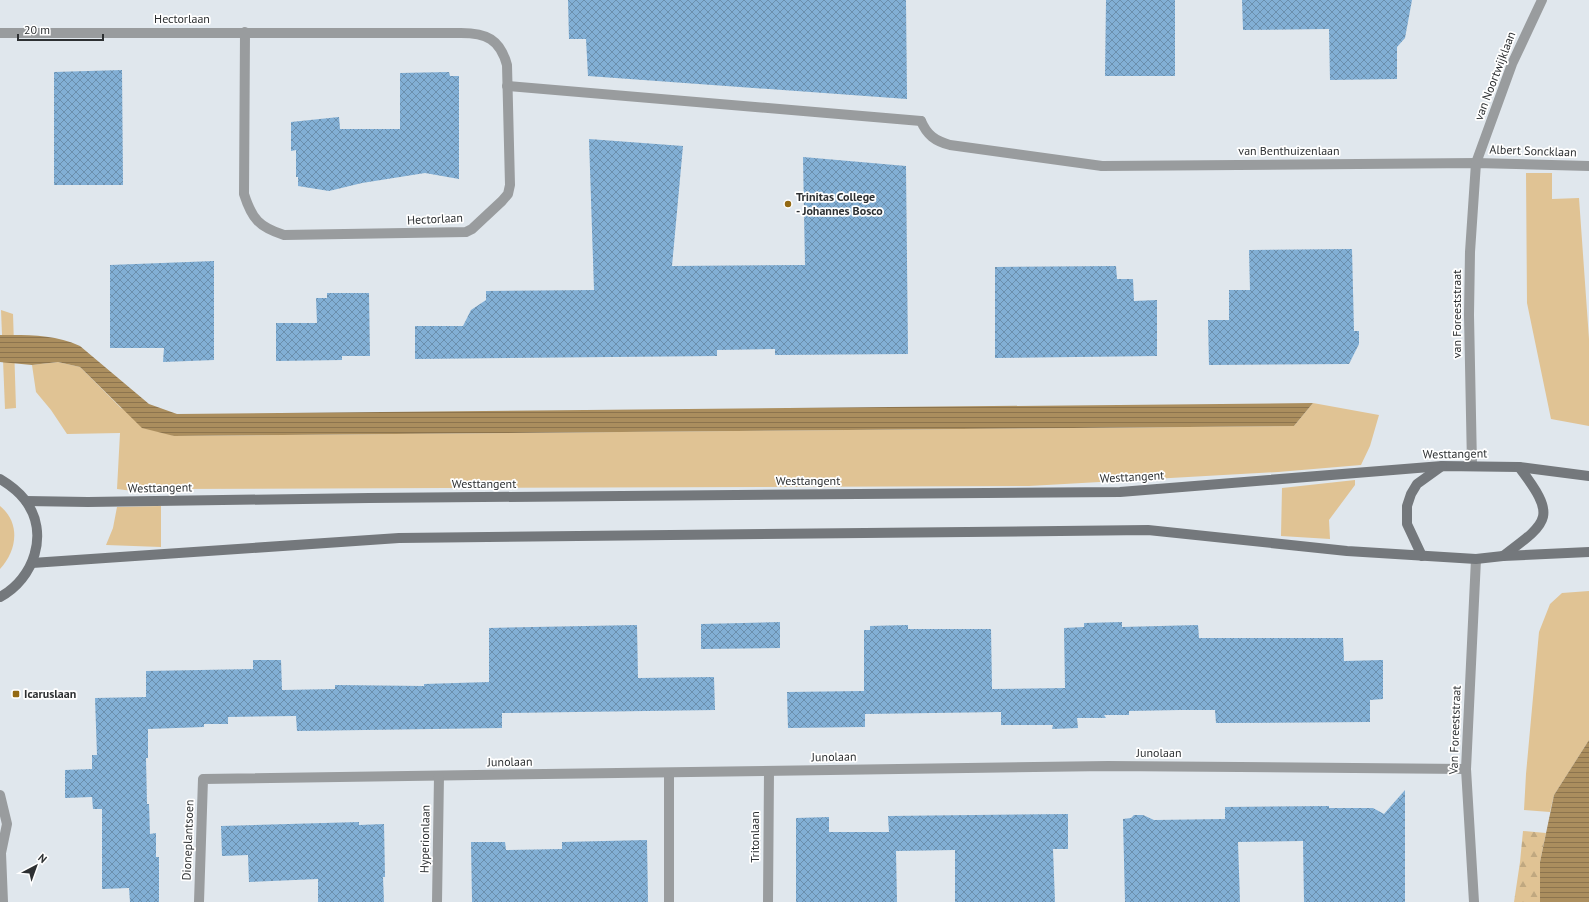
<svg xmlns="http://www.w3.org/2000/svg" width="1589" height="902" font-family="'PT Sans',sans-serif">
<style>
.grass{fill:#e0c394}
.forest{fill:url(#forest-firs)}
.water{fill:url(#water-rules)}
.building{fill:url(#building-cross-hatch)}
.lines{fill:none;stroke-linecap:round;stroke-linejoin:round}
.service{stroke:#999c9e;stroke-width:10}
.pedestrian{stroke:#999c9e;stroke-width:10}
.minor{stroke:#999c9e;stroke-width:10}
.tertiary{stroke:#999c9e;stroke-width:10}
.secondary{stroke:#74787c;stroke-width:10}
.poi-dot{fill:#936913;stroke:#fff;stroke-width:1.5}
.labels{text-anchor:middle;stroke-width:3.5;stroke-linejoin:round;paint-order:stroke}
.street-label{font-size:12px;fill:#2d3032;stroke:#fff}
.poi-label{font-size:12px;font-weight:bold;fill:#2d3032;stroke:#fff;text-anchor:start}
</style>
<defs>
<pattern id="forest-firs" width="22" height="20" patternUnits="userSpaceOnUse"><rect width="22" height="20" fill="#e0c394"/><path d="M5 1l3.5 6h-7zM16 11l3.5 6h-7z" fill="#c0a880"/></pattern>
<pattern id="water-rules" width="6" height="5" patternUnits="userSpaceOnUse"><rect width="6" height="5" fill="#ab8e5e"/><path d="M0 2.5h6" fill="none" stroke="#8c744e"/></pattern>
<pattern id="building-cross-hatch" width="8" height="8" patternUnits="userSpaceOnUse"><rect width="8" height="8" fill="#82afd5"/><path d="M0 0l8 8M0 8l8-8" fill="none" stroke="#6b8fad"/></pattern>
</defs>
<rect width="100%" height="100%" fill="#e0e7ed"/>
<g class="grass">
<path d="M 1526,173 L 1552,173 L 1552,199 L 1579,198 L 1589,339 L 1589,426 L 1551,419 L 1527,303 Z"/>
<path d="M 1,310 L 13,314 L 16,408 L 5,409 Z"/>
<path d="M 58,362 L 80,367 L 121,408 L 174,436 L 1294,426 L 1313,403 L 1379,415 L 1370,446 L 1361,465 L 1278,472 L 1029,486 L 159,489 L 133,491 L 117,489 L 120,433 L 67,434 L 51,410 L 36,392 L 32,365 Z"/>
<path d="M 1355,480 L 1355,485 L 1329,520 L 1330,539 L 1281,536 L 1282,488 Z"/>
<path d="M 0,506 C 21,523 17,551 0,569 Z"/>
<path d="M 161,506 L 161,547 L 106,545 L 113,528 L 117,507 Z"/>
<path d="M 1589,591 L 1589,740 L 1554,795 L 1550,812 L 1524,810 L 1526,774 L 1539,632 L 1550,604 L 1562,593 Z"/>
</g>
<path class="forest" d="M 1523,831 L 1546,833 L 1540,862 L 1540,902 L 1514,902 L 1520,862 Z"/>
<g class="water">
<path d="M 0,335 C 28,335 54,334 80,346 L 149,404 L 177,414 L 1313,403 L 1294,426 L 174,436 L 142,428 L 80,367 L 58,362 L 32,365 L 0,362 Z"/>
<path d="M 1589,740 L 1589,902 L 1540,902 L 1540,862 L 1554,795 Z"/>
</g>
<g class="building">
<path d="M 568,0 L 906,0 L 907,99 L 588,76 L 586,39 L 569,39 Z"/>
<path d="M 1106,0 L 1175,0 L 1175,76 L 1105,76 Z"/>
<path d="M 1242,0 L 1412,0 L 1405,38 L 1397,47 L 1397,79 L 1330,80 L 1329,29 L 1243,30 Z"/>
<path d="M 122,70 L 123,185 L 54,185 L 54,72 Z"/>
<path d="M 449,72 L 450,76 L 459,76 L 459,179 L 425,173 L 362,183 L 329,191 L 298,186 L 298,177 L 296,177 L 296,150 L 291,151 L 291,122 L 339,117 L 340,129 L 400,129 L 400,73 Z"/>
<path d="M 589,139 L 683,146 L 672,266 L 805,265 L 803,157 L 906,166 L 908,354 L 775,355 L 775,349 L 717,350 L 717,356 L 415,359 L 415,326 L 463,326 L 471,310 L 486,300 L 486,291 L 594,290 Z"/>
<path d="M 1352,249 L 1354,331 L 1359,331 L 1359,344 L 1349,364 L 1209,365 L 1208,320 L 1229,320 L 1229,290 L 1250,290 L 1249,250 Z"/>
<path d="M 214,261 L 214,360 L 163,362 L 164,348 L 110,348 L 110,265 Z"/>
<path d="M 1116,266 L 1117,279 L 1133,279 L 1134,301 L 1157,300 L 1157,356 L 995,358 L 995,267 Z"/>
<path d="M 327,293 L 369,293 L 370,356 L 342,356 L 342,360 L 276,361 L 276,323 L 317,323 L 316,298 L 327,298 Z"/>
<path d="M 780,622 L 780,648 L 701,649 L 701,624 Z"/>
<path d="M 1122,622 L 1122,627 L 1198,625 L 1199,638 L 1343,638 L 1344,661 L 1383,660 L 1383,699 L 1370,700 L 1370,722 L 1216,723 L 1215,710 L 1180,710 L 1129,711 L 1129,715 L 1104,715 L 1106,718 L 1077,718 L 1078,728 L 1052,729 L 1053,725 L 1001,725 L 1001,712 L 865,714 L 865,727 L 788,728 L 787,692 L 864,691 L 864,630 L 870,630 L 870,626 L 908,625 L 908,629 L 991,629 L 992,689 L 1065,688 L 1064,628 L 1084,627 L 1084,623 Z"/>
<path d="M 637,625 L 638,678 L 714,677 L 715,710 L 502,713 L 502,728 L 297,731 L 296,716 L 228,717 L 228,724 L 204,724 L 204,727 L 148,729 L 148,758 L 146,758 L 147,804 L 149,804 L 150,834 L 156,833 L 156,857 L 159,857 L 159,902 L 130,902 L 129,888 L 102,889 L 102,809 L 93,809 L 92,797 L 65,798 L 65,770 L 92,769 L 92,755 L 97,755 L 95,698 L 146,697 L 146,671 L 253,669 L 253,660 L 281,660 L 282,690 L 335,689 L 335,685 L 424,686 L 424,684 L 489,682 L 489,628 Z"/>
<path d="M 1405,790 L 1405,902 L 1304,902 L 1303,841 L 1238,842 L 1240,902 L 1125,902 L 1123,819 L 1131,818 L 1134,815 L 1143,815 L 1154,820 L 1225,819 L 1225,807 L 1329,806 L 1329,808 L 1373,808 L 1384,814 Z"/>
<path d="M 1068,814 L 1068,849 L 1053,849 L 1055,902 L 955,902 L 955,850 L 896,851 L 897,902 L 796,902 L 796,818 L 829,817 L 829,832 L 889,832 L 888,816 Z"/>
<path d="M 359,822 L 359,825 L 384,824 L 385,877 L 383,877 L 384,902 L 318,902 L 318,879 L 249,882 L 248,855 L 222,856 L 221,826 Z"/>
<path d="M 647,840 L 648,902 L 472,902 L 471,842 L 505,842 L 506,850 L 562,849 L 562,842 Z"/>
</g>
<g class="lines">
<path class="service" d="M 921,121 C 927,135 935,141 950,145 L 1102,166"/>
<g class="pedestrian">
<path d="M 507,86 L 921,121"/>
<path d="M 669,902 L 669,773"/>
<path d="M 768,902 L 769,771"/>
</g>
<g class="minor">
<path d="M 0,33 L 461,33 C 486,33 500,39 507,65 L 510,185 L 508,194 L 502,201 L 472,229 L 466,232 L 284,235 C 259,227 252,219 244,194 L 245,32"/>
<path d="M 1102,166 L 1476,163 L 1589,166"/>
<path d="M 1472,465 L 1469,315 L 1470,252 L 1476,163 L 1512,64 L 1542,0"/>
<path d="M 199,902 L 203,779 L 1108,766 L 1466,769"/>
<path d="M 437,902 L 439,776"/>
<path d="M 1474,902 L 1466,769 L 1476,559"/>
</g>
<path class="tertiary" d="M 0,795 L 7,824 L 1,853 L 3,902"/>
<g class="secondary">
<path d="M 0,479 C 10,485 18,491 25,500 C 50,533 34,579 0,597"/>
<path d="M 26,501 L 88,502 L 369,498 L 1120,492 L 1442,466 L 1519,467 L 1589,476"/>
<path d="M 1422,556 L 1407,524 L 1407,506 L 1411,494 L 1417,484 L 1442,466"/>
<path d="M 1503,556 C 1550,521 1557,517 1519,467"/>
<path d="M 32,563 L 399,538 L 1148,530 L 1347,551 L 1476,559 L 1503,556 L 1589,552"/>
</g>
</g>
<g class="poi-dot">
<circle cx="788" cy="204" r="4"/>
<rect x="12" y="690" width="8" height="8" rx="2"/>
</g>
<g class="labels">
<g class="street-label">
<text x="182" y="23">Hectorlaan</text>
<text transform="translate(1495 76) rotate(-69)" y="4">van Noortwijklaan</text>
<text x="1289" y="155">van Benthuizenlaan</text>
<text transform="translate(1533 151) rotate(2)" y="4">Albert Soncklaan</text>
<text transform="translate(435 219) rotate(-3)" y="4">Hectorlaan</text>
<text transform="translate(1457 314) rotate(-90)" y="4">van Foreeststraat</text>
<text transform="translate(1455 454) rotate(-1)" y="4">Westtangent</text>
<text transform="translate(1132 477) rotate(-3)" y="4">Westtangent</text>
<text x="808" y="485">Westtangent</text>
<text x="484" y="488">Westtangent</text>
<text transform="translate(160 488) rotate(-1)" y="4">Westtangent</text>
<text transform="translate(1455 730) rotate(-88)" y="4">Van Foreeststraat</text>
<text x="1159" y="757">Junolaan</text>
<text transform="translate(834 757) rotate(-1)" y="4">Junolaan</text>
<text transform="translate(510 762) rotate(-1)" y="4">Junolaan</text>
<text transform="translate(755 837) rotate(-90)" y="4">Tritonlaan</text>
<text transform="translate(425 839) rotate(-89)" y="4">Hyperionlaan</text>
<text transform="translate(188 840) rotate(-88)" y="4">Dioneplantsoen</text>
</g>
<g class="poi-label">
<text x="796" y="201">Trinitas College<tspan x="796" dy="14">- Johannes Bosco</tspan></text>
<text x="24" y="698">Icaruslaan</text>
</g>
</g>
<g transform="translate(36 866) rotate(41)" stroke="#ffffff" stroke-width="3" paint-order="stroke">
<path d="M0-3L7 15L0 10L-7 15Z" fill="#2d3032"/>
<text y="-6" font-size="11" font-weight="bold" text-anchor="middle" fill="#2d3032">N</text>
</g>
<path d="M18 34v6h85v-6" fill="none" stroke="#2d3032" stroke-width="2"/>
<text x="24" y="34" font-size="12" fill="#2d3032" stroke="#ffffff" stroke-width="3" paint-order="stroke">20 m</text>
</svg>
